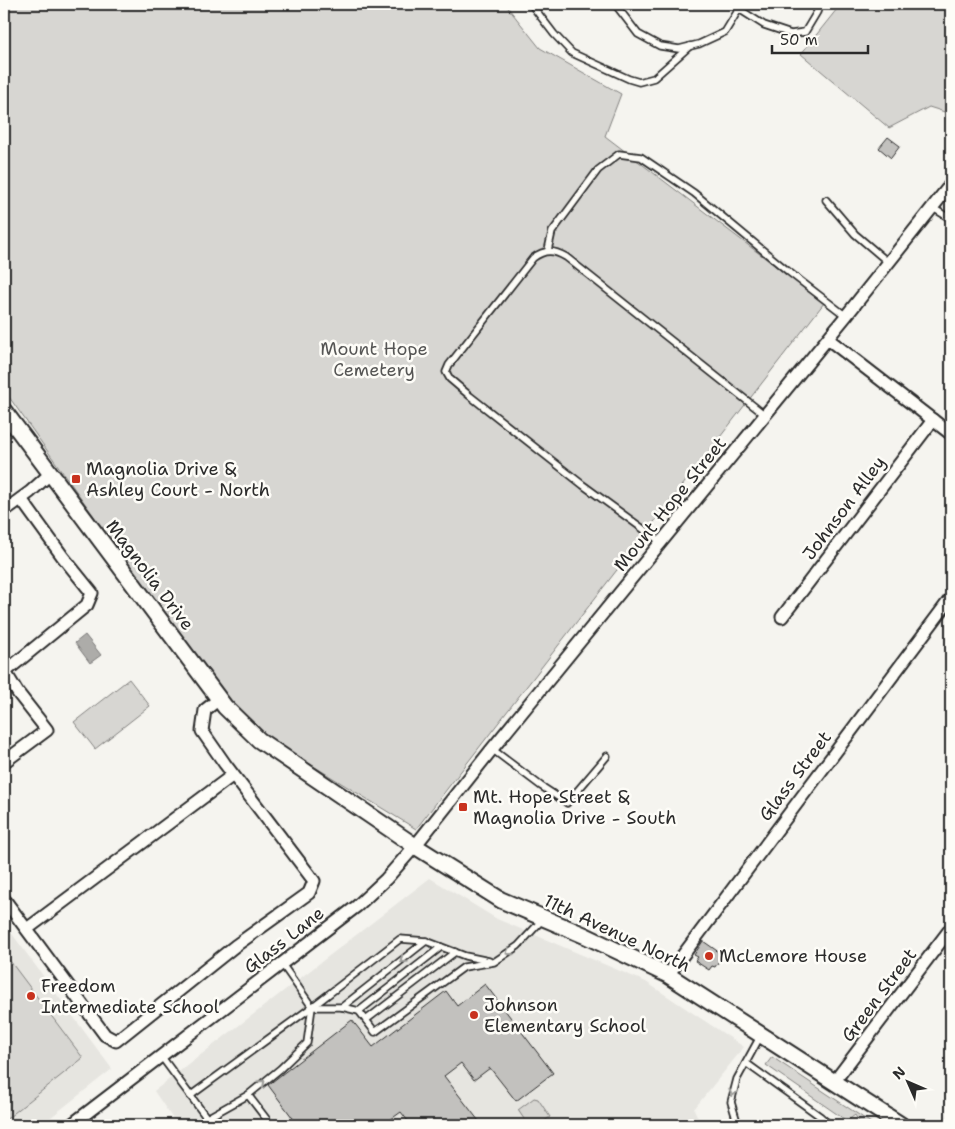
<svg xmlns="http://www.w3.org/2000/svg" width="955" height="1129" font-family="'Shantell Sans',sans-serif">
<style>
.built{fill:#e6e5e0}
.green{fill:#d7d6d2;stroke:#81807e}
.water{fill:#adaca9;stroke:#797877}
.building{fill:#c2c1be;stroke:#2b2b2b}
.lines{fill:none;stroke-linecap:round;stroke-linejoin:round}
.lane-casing{stroke:#2b2b2b;stroke-width:9}
.street-casing{stroke:#2b2b2b;stroke-width:15}
.secondary-casing{stroke:#2b2b2b;stroke-width:19}
.lane{stroke:#fdfcf7;stroke-width:5.5}
.street{stroke:#fdfcf7;stroke-width:11}
.secondary{stroke:#fdfcf7;stroke-width:15}
.oneway{stroke:#9e9e9b}
.poi-dot{fill:#c8321e;stroke:#fdfcf7;stroke-width:2}
.labels{text-anchor:middle;stroke-width:5;stroke-linejoin:round;paint-order:stroke}
.park-label{font-size:18px;fill:#565655;stroke:#fdfcf7}
.poi-label{font-size:18px;fill:#2b2b2b;stroke:#fdfcf7;text-anchor:start}
.street-label{font-size:18px;fill:#2b2b2b;stroke:#fdfcf7}
</style>
<rect width="100%" height="100%" fill="#f5f4ef"/>
<filter id="ink" filterUnits="userSpaceOnUse"><feTurbulence type="fractalNoise" baseFrequency=".02" numOctaves="2"/><feDisplacementMap in="SourceGraphic" scale="10" xChannelSelector="R" yChannelSelector="G"/><feConvolveMatrix kernelMatrix="1 2 1 2 8 2 1 2 1" color-interpolation-filters="sRGB"/></filter>
<g filter="url(#ink)">
<g class="built">
<path d="M 430,878 L 497,919 L 646,982 L 744,1047 L 694,1109 L 701,1125 L 177,1125 L 154,1091 Z"/>
<path d="M 4,923 L 112,1069 L 41,1125 L 4,1125 Z"/>
</g>
<g class="green">
<path d="M 4,4 L 505,4 L 540,48 L 621,94 L 605,136 L 824,303 L 416,829 L 240,721 L 4,390 Z"/>
<path d="M 841,4 L 951,4 L 951,114 L 929,107 L 889,128 L 801,54 Z"/>
<path d="M 129,679 L 150,706 L 95,749 L 74,722 Z"/>
<path d="M 4,953 L 83,1058 L 4,1121 Z"/>
<path d="M 772,1057 L 874,1125 L 861,1125 L 855,1115 L 847,1121 L 766,1065 Z"/>
<path d="M 534,1098 L 538,1099 L 550,1117 L 539,1125 L 528,1125 L 518,1110 Z"/>
</g>
<path class="water" d="M 85,635 L 101,655 L 90,663 L 75,643 Z"/>
<g class="building">
<path d="M 888,137 L 900,146 L 891,158 L 879,148 Z"/>
<path d="M 703,941 L 723,955 L 715,967 L 712,966 L 709,970 L 695,961 L 698,957 L 694,955 Z"/>
<path d="M 485,984 L 553,1073 L 516,1101 L 490,1068 L 474,1080 L 461,1063 L 444,1076 L 482,1125 L 411,1125 L 401,1112 L 383,1125 L 298,1125 L 268,1085 L 352,1020 L 373,1047 L 446,991 L 457,1006 Z"/>
</g>
<g class="lines">
<defs>
<g id="lane">
<path d="M 531,4 L 554,34 L 572,53 L 629,79 L 639,82 L 654,78 L 690,46"/>
<path d="M 615,4 L 638,34 L 660,46 L 679,49 L 699,44 L 725,32 L 742,4"/>
<path d="M 739,9 L 764,25 L 791,34 L 805,32 L 817,12 L 820,4"/>
<path d="M 826,200 L 855,234 L 889,263"/>
<path d="M 933,208 L 951,219"/>
<path d="M 548,250 L 552,232 L 598,170 L 619,154 L 641,157 L 694,193 L 789,272 L 846,316"/>
<path d="M 661,542 L 583,485 L 470,396 L 450,379 L 446,372 L 449,365 L 533,258 C 545,249 554,250 566,257 L 765,415"/>
<path d="M 492,749 L 541,786 L 567,803 L 607,756"/>
<path d="M 313,1007 L 342,1007 L 359,1011 L 375,1032 L 464,967 L 494,962 L 518,946 L 542,920"/>
<path d="M 342,1007 L 426,941 L 465,956 L 489,961"/>
<path d="M 359,1011 L 441,947"/>
<path d="M 366,1020 L 455,952"/>
<path d="M 161,1056 L 212,1125"/>
<path d="M 746,1063 L 821,1117 L 830,1125"/>
<path d="M 248,1095 L 271,1125"/>
<path d="M 190,1096 L 312,1007 L 400,939 L 426,941"/>
<path d="M 207,1118 L 248,1095 L 280,1069 L 307,1043 L 312,1007 L 282,964"/>
<path d="M 738,1125 L 731,1102 L 737,1079 L 761,1035"/>
</g>
<g id="street">
<path d="M 828,339 L 951,434"/>
<path d="M 4,511 L 30,492 L 51,473"/>
<path d="M 782,617 L 933,420"/>
<path d="M 4,762 L 47,730 L 18,693 L 5,672 L 87,605 L 92,593 L 63,557 L 21,499"/>
<path d="M 4,899 L 105,1035 L 116,1041 L 235,946 L 309,893 L 314,881 L 225,764 L 202,731 L 205,710 L 219,699"/>
<path d="M 27,929 L 233,775"/>
<path d="M 668,975 L 951,598"/>
<path d="M 834,1082 L 951,928"/>
<path d="M 71,1125 L 357,906 L 386,879 L 415,846 L 492,749 L 846,316 L 951,184"/>
</g>
<path id="secondary" d="M 4,411 L 225,707 L 259,740 L 415,846 L 501,900 L 586,936 L 668,975 L 901,1125"/>
</defs>
<use href="#lane" class="lane-casing"/>
<use href="#street" class="street-casing"/>
<use href="#secondary" class="secondary-casing"/>
<use href="#lane" class="lane"/>
<use href="#street" class="street"/>
<use href="#secondary" class="secondary"/>
</g>
<defs><path id="oneway-chevron" d="M-2-3.5L2.5 0L-2 3.5" fill="none" stroke-width="1.6" stroke-linecap="round" stroke-linejoin="round" transform="scale(1.25)"/></defs>
<g class="oneway">
<use href="#oneway-chevron" transform="translate(509 952) rotate(146)"/>
<use href="#oneway-chevron" transform="translate(403 960) rotate(141)"/>
<use href="#oneway-chevron" transform="translate(262 1083) rotate(-39)"/>
<use href="#oneway-chevron" transform="translate(733 1093) rotate(103)"/>
</g>
</g>
<g class="poi-dot">
<rect x="71" y="474" width="10" height="10" rx="2.5"/>
<rect x="458" y="802" width="10" height="10" rx="2.5"/>
<circle cx="709" cy="956" r="5"/>
<circle cx="31" cy="996" r="5"/>
<circle cx="474" cy="1015" r="5"/>
</g>
<g class="labels">
<g class="park-label">
<text x="374" y="355">Mount Hope<tspan x="374" dy="21">Cemetery</tspan></text>
</g>
<g class="poi-label">
<text x="86" y="475">Magnolia Drive &amp;<tspan x="86" dy="21">Ashley Court - North</tspan></text>
<text x="473" y="803">Mt. Hope Street &amp;<tspan x="473" dy="21">Magnolia Drive - South</tspan></text>
<text x="719" y="962">McLemore House</text>
<text x="41" y="992">Freedom<tspan x="41" dy="21">Intermediate School</tspan></text>
<text x="484" y="1011">Johnson<tspan x="484" dy="21">Elementary School</tspan></text>
</g>
<g class="street-label">
<text transform="translate(670 504) rotate(-51)" y="6">Mount Hope Street</text>
<text transform="translate(844 508) rotate(-53)" y="6">Johnson Alley</text>
<text transform="translate(150 575) rotate(53)" y="6">Magnolia Drive</text>
<text transform="translate(795 776) rotate(-53)" y="6">Glass Street</text>
<text transform="translate(617 933) rotate(25)" y="6">11th Avenue North</text>
<text transform="translate(284 940) rotate(-38)" y="6">Glass Lane</text>
<text transform="translate(879 995) rotate(-53)" y="6">Green Street</text>
</g>
</g>
<rect width="955" height="1129" fill="none" stroke="#fdfcf7" stroke-width="20"/>
<rect x="10" y="10" width="935" height="1109" fill="none" stroke="#2b2b2b" stroke-width="2" filter="url(#ink)"/>
<g transform="translate(908 1082) rotate(315)" stroke="#fdfcf7" stroke-width="4" paint-order="stroke">
<path d="M0-4L9 19L0 12L-9 19Z" fill="#2b2b2b"/>
<text y="-8" font-size="14" font-weight="bold" text-anchor="middle" fill="#2b2b2b">N</text>
</g>
<path d="M772 45v8h96v-8" fill="none" stroke="#2b2b2b" stroke-width="2.5"/>
<text x="780" y="45" font-size="15" fill="#2b2b2b" stroke="#fdfcf7" stroke-width="4" paint-order="stroke">50 m</text>
</svg>
